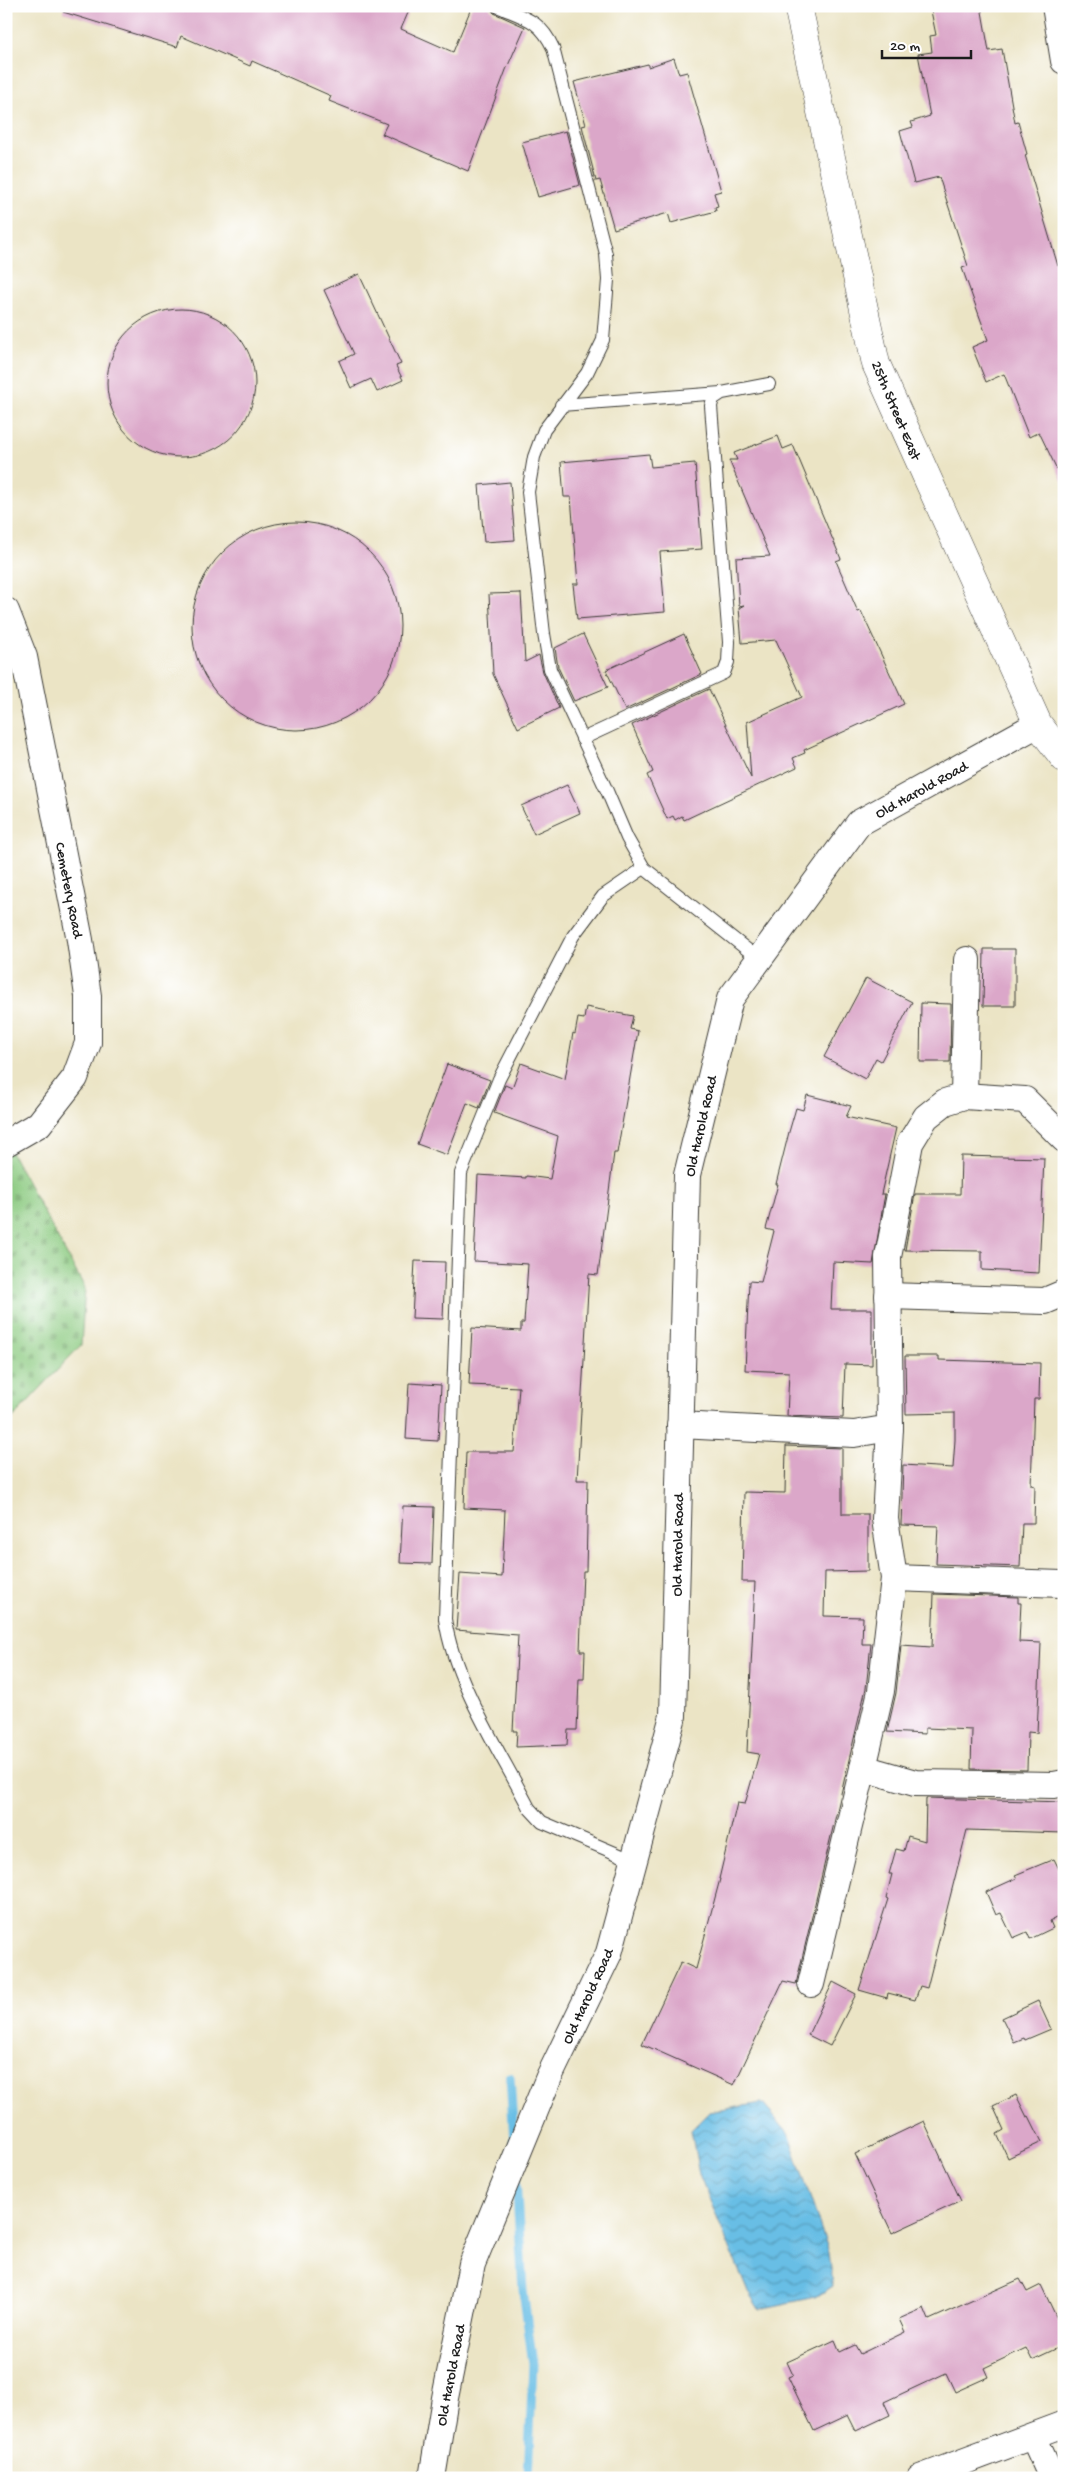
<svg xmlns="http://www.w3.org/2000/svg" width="1070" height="2484" font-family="'Gochi Hand',sans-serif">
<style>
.cemetery{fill:url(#cemetery-stones);stroke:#54744f}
.water{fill:url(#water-waves);stroke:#426d80}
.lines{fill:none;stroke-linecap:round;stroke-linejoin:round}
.stream{stroke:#68bee5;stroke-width:9}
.building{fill:#dba7c9}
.service-casing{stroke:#3b3a35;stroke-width:14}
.minor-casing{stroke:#3b3a35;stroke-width:28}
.secondary-casing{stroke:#3b3a35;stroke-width:29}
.service{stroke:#fff;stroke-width:12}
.minor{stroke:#fff;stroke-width:26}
.secondary{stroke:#fff;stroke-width:28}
.labels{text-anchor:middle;stroke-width:4.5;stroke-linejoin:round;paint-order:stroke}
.street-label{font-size:15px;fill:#1c1c1c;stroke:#fff}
</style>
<defs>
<pattern id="cemetery-stones" width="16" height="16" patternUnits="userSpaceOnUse" patternTransform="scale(1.25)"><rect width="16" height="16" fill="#8dcb82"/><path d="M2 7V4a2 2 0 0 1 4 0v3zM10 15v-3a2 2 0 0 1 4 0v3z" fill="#79ae70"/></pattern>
<pattern id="water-waves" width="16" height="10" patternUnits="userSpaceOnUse" patternTransform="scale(1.25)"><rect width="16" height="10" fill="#68bee5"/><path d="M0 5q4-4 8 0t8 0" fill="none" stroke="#559ab9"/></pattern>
</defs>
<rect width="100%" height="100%" fill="#fff"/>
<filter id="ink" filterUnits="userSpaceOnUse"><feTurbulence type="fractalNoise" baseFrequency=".02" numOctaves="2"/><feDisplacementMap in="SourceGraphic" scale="10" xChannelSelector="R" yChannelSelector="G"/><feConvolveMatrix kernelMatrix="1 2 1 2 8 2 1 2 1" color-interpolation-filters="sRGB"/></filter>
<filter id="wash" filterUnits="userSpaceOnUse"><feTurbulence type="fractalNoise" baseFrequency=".0096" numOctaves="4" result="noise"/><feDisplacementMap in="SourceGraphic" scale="20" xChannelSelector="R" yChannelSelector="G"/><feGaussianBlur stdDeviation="1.12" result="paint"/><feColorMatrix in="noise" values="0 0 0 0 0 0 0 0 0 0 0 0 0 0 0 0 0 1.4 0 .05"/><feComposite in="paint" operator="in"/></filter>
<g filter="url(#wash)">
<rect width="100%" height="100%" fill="#ebe4c5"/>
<path class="cemetery" d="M 6,1143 L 85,1288 L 81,1345 L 6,1425 Z"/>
<path class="water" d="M 762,2103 L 788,2133 L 829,2252 L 833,2286 L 816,2297 L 759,2309 L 747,2290 L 699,2174 L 691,2130 L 709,2112 Z"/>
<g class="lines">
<g class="stream">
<path d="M 510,2077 L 514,2141"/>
<path d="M 516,2179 L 523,2290 L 533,2364 L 528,2478"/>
</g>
</g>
<g id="blocks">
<g class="building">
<path d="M 64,6 L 411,6 L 401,29 L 453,52 L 472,6 L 489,6 L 494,13 L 525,27 L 506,70 L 468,171 L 382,134 L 387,124 L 329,101 L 331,96 L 252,61 L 250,66 L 181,36 L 177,47 L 63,12 Z"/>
<path d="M 930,6 L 981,6 L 989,51 L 1002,49 L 1015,123 L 1018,122 L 1027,154 L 1025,155 L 1058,266 L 1064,265 L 1064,484 L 1039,432 L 1029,437 L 1004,374 L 986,382 L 972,347 L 988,340 L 962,268 L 968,266 L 939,177 L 914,183 L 900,131 L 913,127 L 911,122 L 930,116 L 918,54 L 932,52 L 930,36 L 936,35 Z"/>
<path d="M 674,58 L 679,74 L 687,72 L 721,191 L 714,193 L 718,206 L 715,207 L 716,211 L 671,223 L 668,213 L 614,229 L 600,180 L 596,181 L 582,126 L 586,125 L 574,82 L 648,64 L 648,67 Z"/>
<path d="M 566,131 L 580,185 L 538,197 L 522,142 Z"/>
<path d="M 359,274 L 401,364 L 396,366 L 403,380 L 377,392 L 371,379 L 351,388 L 339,361 L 354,354 L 324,290 Z"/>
<circle cx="181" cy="383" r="74"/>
<path d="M 778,436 L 783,449 L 793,445 L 841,559 L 836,561 L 858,612 L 861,611 L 904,704 L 804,750 L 805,753 L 793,758 L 797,767 L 684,820 L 682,816 L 675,820 L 673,816 L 667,819 L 647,775 L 653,772 L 632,725 L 709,689 L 751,778 L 747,722 L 802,697 L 776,640 L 742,643 L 739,608 L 744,605 L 739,606 L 736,558 L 770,556 L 729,460 L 737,460 L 734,453 Z"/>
<path d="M 649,454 L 651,467 L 695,463 L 702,549 L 660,552 L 665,612 L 577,619 L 573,584 L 578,584 L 571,497 L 564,497 L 561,462 Z"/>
<path d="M 510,482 L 515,540 L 484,542 L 479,485 Z"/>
<circle cx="296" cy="626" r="104"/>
<path d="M 521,593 L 525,662 L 539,655 L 543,672 L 559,708 L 518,728 L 493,674 L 489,594 Z"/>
<path d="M 583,634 L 608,687 L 574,701 L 558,667 L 555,648 Z"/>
<path d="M 684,634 L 702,674 L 625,710 L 606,670 Z"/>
<path d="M 567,785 L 580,813 L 534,834 L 521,806 Z"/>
<path d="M 984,949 L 1015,949 L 1015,1006 L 983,1006 Z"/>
<path d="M 866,978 L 912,1002 L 881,1061 L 876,1058 L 865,1079 L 824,1057 Z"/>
<path d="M 921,1003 L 951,1004 L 950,1062 L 920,1062 Z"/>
<path d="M 586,1007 L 633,1016 L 630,1029 L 638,1031 L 617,1153 L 614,1153 L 598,1275 L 589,1274 L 577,1480 L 588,1480 L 586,1571 L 583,1571 L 580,1651 L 585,1651 L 584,1679 L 579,1679 L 577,1730 L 568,1730 L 567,1745 L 516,1747 L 517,1731 L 513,1731 L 518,1635 L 456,1630 L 460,1574 L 502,1577 L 505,1510 L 464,1508 L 466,1452 L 514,1452 L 519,1387 L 469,1385 L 472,1328 L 521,1331 L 521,1323 L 524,1323 L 528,1264 L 474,1261 L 478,1175 L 526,1178 L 526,1176 L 550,1179 L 558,1136 L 494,1113 L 505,1085 L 512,1088 L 521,1063 L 565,1079 L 573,1033 L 575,1034 L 578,1018 L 584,1019 Z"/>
<path d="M 447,1064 L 490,1080 L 479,1108 L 467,1103 L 447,1155 L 417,1144 Z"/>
<path d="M 807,1095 L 851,1106 L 846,1117 L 896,1128 L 881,1194 L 885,1194 L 873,1264 L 833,1262 L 831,1309 L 872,1309 L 872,1365 L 845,1364 L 843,1418 L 787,1416 L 789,1372 L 745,1370 L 749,1281 L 761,1282 L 774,1231 L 766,1229 L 778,1184 L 776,1184 L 789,1132 L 796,1108 L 803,1110 Z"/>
<path d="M 961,1156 L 1044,1158 L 1039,1273 L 982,1270 L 982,1251 L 905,1250 L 915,1194 L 960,1194 Z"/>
<path d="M 415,1261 L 445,1262 L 443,1319 L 412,1318 Z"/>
<path d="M 905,1356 L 939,1356 L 939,1360 L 1040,1363 L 1039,1399 L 1034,1399 L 1032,1459 L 1031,1485 L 1035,1486 L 1034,1523 L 1022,1523 L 1020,1567 L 936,1564 L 938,1526 L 901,1525 L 903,1465 L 953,1468 L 955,1440 L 955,1413 L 906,1414 Z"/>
<path d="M 409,1383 L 441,1385 L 438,1441 L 406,1439 Z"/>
<path d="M 786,1446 L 842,1448 L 842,1514 L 868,1514 L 868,1571 L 825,1572 L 824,1616 L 863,1617 L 862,1644 L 871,1644 L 866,1688 L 796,1984 L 783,1981 L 734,2085 L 642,2044 L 681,1962 L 696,1969 L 720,1879 L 719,1879 L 737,1803 L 745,1804 L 759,1754 L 747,1752 L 755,1582 L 742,1582 L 744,1492 L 785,1493 Z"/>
<path d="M 403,1506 L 434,1507 L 432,1564 L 400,1563 Z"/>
<path d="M 934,1594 L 1018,1597 L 1018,1603 L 1021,1603 L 1019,1642 L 1041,1643 L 1037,1733 L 1028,1732 L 1027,1770 L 971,1769 L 972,1730 L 925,1728 L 925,1734 L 887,1732 L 896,1693 L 901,1645 L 932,1647 Z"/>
<path d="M 926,1798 L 1064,1802 L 1064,1833 L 967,1830 L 927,1988 L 920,1986 L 915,2000 L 888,1993 L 887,1998 L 859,1990 L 888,1899 L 886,1898 L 892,1874 L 889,1874 L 896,1849 L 904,1851 L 908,1836 L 925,1841 Z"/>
<path d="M 1054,1859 L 1064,1879 L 1064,1914 L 1050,1921 L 1053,1928 L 1030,1939 L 1027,1932 L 1013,1938 L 1001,1913 L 996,1915 L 986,1892 L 1017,1878 L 1015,1875 Z"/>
<path d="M 833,1982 L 856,1994 L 830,2046 L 808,2035 Z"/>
<path d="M 1038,2001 L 1051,2029 L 1025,2040 L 1024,2038 L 1014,2042 L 1002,2018 Z"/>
<path d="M 1016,2095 L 1027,2117 L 1029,2116 L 1042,2142 L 1008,2158 L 997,2134 L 1004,2130 L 993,2106 Z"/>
<path d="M 924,2121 L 961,2201 L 892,2233 L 855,2154 Z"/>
<path d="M 1020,2279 L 1027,2292 L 1041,2285 L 1064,2333 L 1064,2345 L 1032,2360 L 1026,2348 L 984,2368 L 988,2377 L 955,2392 L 946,2373 L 884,2402 L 890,2415 L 856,2431 L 848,2415 L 814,2431 L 788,2377 L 793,2375 L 787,2362 L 835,2340 L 840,2352 L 855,2345 L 860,2354 L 905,2332 L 899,2319 L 924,2308 L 929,2320 Z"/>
</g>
</g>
</g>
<g filter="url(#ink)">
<use href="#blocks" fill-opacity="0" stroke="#3b3a35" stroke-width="1"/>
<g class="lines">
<defs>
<g id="service">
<path d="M 497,6 C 524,18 540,19 553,48 L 606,254 L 608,280 L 603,340 L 587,373 L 544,430 L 534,457 L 528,492 L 544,634 L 550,669 L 607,791 L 627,838 L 644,868 L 759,959"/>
<path d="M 561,405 L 721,393"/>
<path d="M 582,739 L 724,673 L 728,662 L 729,642 L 711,406 L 713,399 L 722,393 L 769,384"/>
<path d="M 634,1861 L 542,1822 L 529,1808 C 500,1751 454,1682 445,1619 L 461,1173 L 499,1079 L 573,936 L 603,896 L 644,868"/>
</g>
<g id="minor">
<path d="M 1055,6 L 1064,61"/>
<path d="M 6,611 L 24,657 L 80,940 L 88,996 L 88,1043 L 75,1078 L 39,1124 L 6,1143"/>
<path d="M 964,1096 L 967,960"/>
<path d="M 888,1296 L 1045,1301 L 1064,1293"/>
<path d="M 680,1425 L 854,1434 L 890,1428 L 888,1257 L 910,1143 L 926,1117 L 945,1102 L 964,1096 L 1025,1100 L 1064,1139"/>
<path d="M 890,1428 L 885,1519 L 894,1578 L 881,1691 L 863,1768 L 915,1783 L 1054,1785 L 1064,1783"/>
<path d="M 894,1578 L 1062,1584"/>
<path d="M 811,1984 L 863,1768"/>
<path d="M 1033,2436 L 1052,2478"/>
<path d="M 432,2478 L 445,2398 L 472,2264 L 549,2077 L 609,1953 L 673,1716 L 687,1175 L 730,999 L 859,823 L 1038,724"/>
<path d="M 920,2478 L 1064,2424"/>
</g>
<path id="secondary" d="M 798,6 L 876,364 L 1038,724 L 1064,758"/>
</defs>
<use href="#service" class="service-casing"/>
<use href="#minor" class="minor-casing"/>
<use href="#secondary" class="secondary-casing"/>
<use href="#service" class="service"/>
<use href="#minor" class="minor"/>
<use href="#secondary" class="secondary"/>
</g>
</g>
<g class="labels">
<g class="street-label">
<text transform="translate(897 410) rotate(67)" y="5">25th Street East</text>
<text transform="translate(921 789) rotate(-29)" y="5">Old Harold Road</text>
<text transform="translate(70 890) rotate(79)" y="5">Cemetery Road</text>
<text transform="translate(700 1126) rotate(-77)" y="5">Old Harold Road</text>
<text transform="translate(677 1545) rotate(-89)" y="5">Old Harold Road</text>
<text transform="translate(587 1996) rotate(-65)" y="5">Old Harold Road</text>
<text transform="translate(450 2375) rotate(-79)" y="5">Old Harold Road</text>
</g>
</g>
<rect width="1070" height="2484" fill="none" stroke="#fff" stroke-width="25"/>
<path d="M882 50v8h89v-8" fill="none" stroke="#1c1c1c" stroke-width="2.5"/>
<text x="890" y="50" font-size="15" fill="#1c1c1c" stroke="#ffffff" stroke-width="4" paint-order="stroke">20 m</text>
</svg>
